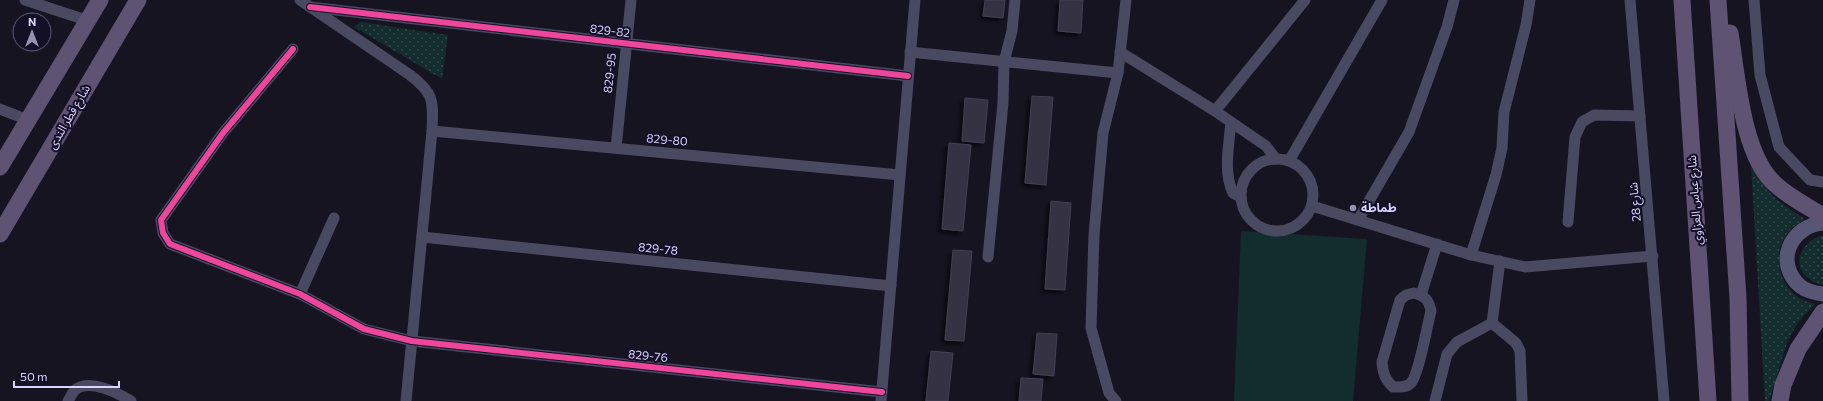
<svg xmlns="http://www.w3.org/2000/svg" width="1823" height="401" font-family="Commissioner,'Noto Sans Arabic',sans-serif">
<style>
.green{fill:url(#green-dots)}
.pitch{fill:#132c2d}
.building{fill:#343243;stroke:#433f54;filter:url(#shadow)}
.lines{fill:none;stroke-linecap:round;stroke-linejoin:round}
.minor{stroke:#4a4962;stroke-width:11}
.secondary{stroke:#575674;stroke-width:15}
.primary{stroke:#5e5373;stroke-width:17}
.cycleway-casing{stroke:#130f26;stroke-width:8}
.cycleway{stroke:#ed469a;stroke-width:6}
.poi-dot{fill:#9591b1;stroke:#130f26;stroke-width:1.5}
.labels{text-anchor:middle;stroke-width:4;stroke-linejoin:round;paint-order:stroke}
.street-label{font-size:12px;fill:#d9d4ff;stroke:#130f26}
.poi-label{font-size:12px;font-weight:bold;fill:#d9d4ff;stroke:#130f26;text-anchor:start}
</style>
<defs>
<pattern id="green-dots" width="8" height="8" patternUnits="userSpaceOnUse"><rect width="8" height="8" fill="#132c2d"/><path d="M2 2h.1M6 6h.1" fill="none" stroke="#354a4c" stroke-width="1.8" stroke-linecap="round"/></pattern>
<filter id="shadow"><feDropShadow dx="-3.5" dy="3.5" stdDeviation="2" flood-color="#0009"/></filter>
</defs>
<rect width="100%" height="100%" fill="#161421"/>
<g class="green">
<path d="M 361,22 L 448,35 L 442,79 L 354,27 Z"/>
<path d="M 1751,166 C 1768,195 1777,201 1805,219 C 1801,222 1796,225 1792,228 C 1774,245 1775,277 1793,293 C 1800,299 1807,302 1815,304 L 1798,322 L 1787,343 L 1769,401 L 1765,401 Z"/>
<path d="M 1820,236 L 1823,236 L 1823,285 C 1792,279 1792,247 1820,236 Z"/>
</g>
<path class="pitch" d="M 1241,231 L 1367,239 L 1353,401 L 1234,401 Z"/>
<g class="building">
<path d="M 985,0 L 1005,0 L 1003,18 L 983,16 Z"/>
<path d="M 1060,0 L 1083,0 L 1081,33 L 1058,31 Z"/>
<path d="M 1032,96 L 1053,97 L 1046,185 L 1025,183 Z"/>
<path d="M 965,98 L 988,100 L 984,143 L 962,141 Z"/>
<path d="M 949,143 L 971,145 L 963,231 L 942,229 Z"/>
<path d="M 1051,201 L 1071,203 L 1065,290 L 1045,289 Z"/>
<path d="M 953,250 L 972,251 L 964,341 L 945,340 Z"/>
<path d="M 1037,333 L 1057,334 L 1054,376 L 1033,374 Z"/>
<path d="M 931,351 L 953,353 L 948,401 L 926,401 Z"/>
<path d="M 1021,378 L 1043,379 L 1041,401 L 1019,401 Z"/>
</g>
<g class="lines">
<g class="minor">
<path d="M 25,0 L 89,21"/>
<path d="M 300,0 L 410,75 C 435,94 433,101 432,131 L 406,401"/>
<path d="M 1630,0 L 1664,401"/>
<path d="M 1754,0 L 1760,75 L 1779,147 L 1810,180 L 1823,182"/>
<path d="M 310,7 L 908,76"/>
<path d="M 293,49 L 223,133 L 161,220 L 163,233 L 170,244 L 300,294 L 364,329 L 412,341 L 882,392"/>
<path d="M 910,52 L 1118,73"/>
<path d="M 1120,52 L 1215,111 L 1266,146 L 1276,159"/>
<path d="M 0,109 L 28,120"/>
<path d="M 1215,111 L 1305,0"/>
<path d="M 1231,122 C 1229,145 1223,172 1233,193 L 1241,197"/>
<path d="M 432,131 L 900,175"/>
<path d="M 616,148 L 631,0"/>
<circle cx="1277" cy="195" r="36"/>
<path d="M 1289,161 L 1382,0"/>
<path d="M 1312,206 L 1471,255 L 1525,267 L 1653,256"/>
<path d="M 1358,220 L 1409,132 L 1447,27 L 1454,0"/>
<path d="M 1568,222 L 1575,137 L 1582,122 L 1594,115 L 1640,116"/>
<path d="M 422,237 L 891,286"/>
<path d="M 1471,255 L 1496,175 L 1502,148 L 1504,112 L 1526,25 L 1530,0"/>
<path d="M 988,257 L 1003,103 L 1004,62 L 1012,31 L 1015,0"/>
<path d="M 1414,293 C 1425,296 1429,300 1431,311 C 1427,326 1419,374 1411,383 C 1406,388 1400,387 1393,387 C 1385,379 1383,374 1382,362 L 1400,300 L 1406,295 Z"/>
<path d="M 300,294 L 334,218"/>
<path d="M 1421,295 L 1437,244"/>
<path d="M 1492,323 L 1516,343 L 1520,351 L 1522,401"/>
<path d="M 68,401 C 70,398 72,393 75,390 C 89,378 118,393 131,401"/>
<path d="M 881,401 L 915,0"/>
<path d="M 1116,401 L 1109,393 L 1091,328 L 1094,235 L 1103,133 L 1118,73 L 1126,0"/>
<path d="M 1435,401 L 1447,354 L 1457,342 L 1492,323 L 1500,261"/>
</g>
<path class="secondary" d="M 1823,223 C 1790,226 1774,263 1800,286 C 1805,290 1816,293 1823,294"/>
<g class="primary">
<path d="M 1682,0 L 1708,401"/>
<path d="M 1718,0 L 1738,298 L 1740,401"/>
<path d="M 1730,33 C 1737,75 1742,155 1775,184 C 1789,197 1807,206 1823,216"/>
<path d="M 0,167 L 100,0"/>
<path d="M 0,234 L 138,0"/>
<path d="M 1780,401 L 1783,385 L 1798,349 L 1823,312"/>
</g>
<defs>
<g id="cycleway">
<path d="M 310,7 L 908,76"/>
<path d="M 293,49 L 223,133 L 161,220 L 163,233 L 170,244 L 300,294 L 364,329 L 412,341 L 882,392"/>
</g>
</defs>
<use href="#cycleway" class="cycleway-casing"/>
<use href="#cycleway" class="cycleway"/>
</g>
<circle class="poi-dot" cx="1353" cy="208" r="4"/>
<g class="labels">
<g class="street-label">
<text transform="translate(610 31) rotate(7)" y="4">829-82</text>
<text transform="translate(610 73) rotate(-84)" y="4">829-95</text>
<text transform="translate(69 117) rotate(-60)" y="4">شارع قطر الندى</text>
<text transform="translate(667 140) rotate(5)" y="4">829-80</text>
<text transform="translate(1695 200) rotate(-94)" y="4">شارع عباس العزاوي</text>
<text transform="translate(1635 202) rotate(-95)" y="4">شارع 28</text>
<text transform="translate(658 249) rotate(6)" y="4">829-78</text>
<text transform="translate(648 356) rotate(6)" y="4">829-76</text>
</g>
<g class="poi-label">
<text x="1361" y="212">طماطة</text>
</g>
</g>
<g transform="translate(32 32)"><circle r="19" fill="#130f26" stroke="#625e7d"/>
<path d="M0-3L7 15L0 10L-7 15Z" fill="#9591b1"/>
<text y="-6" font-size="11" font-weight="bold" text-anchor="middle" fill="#d9d4ff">N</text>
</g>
<path d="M14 381v6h105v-6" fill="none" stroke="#d9d4ff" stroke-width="2"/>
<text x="20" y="381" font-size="12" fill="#d9d4ff" stroke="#130f26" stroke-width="3" paint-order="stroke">50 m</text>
</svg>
